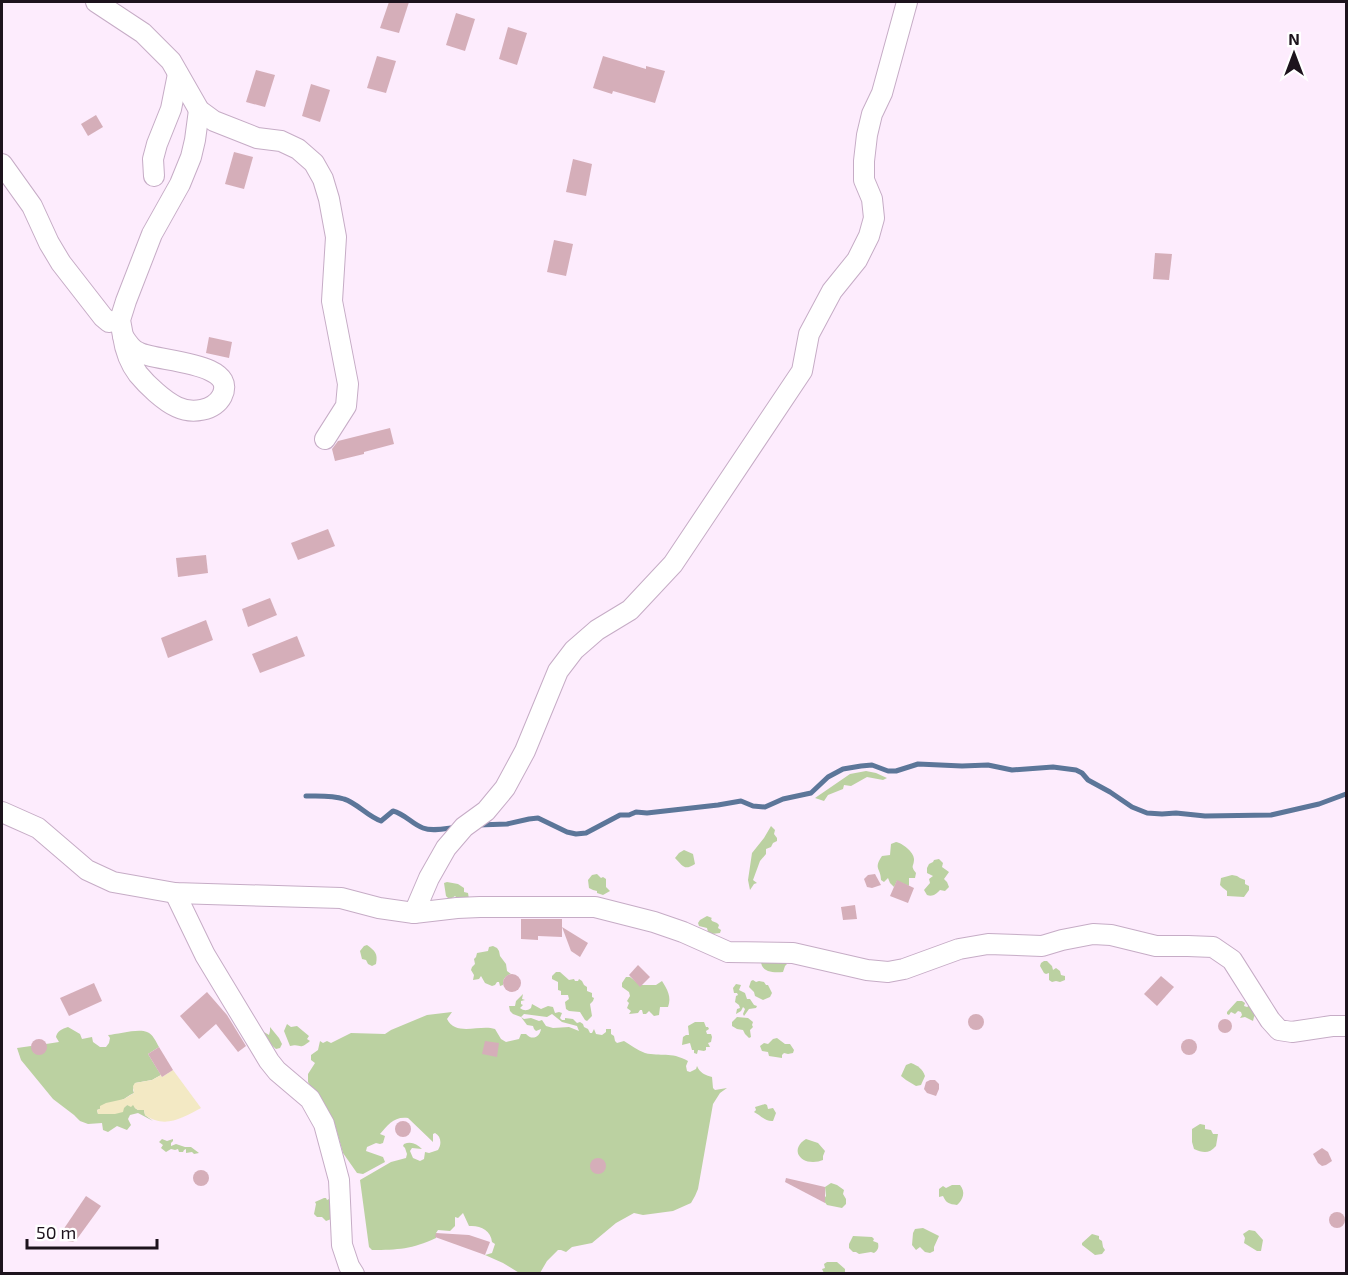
<svg xmlns="http://www.w3.org/2000/svg" width="1348" height="1275" font-family="'Exo 2',sans-serif">
<style>
.green{fill:#bbd1a1;fill-rule:evenodd}
.sand{fill:#f3e9c4}
.lines{fill:none;stroke-linecap:round;stroke-linejoin:round}
.stream{stroke:#5c7699;stroke-width:5}
.building{fill:#d5aeb9}
.minor-casing{stroke:#c6acc6;stroke-width:22}
.minor{stroke:#fff;stroke-width:20}
</style>
<rect width="100%" height="100%" fill="#fdecfd"/>
<g class="green">
<path d="M 866,771 L 876,773 L 887,778 L 883,780 L 867,777 L 851,786 L 844,785 L 843,789 L 828,795 L 824,801 L 815,798 L 850,774 Z"/>
<path d="M 771,826 L 775,830 L 774,834 L 777,838 L 777,841 L 773,843 L 771,847 L 766,849 L 766,854 L 760,861 L 753,880 L 757,883 L 754,884 L 750,890 L 748,880 L 752,853 L 764,838 Z"/>
<path d="M 896,842 C 902,843 914,852 914,859 C 914,867 910,865 916,873 L 915,878 L 909,878 L 909,886 L 897,881 L 894,887 L 890,883 L 888,878 L 884,882 L 881,880 C 881,868 873,869 882,856 L 890,855 L 891,844 Z"/>
<path d="M 684,850 L 693,854 L 695,864 C 684,871 683,866 675,858 L 679,853 Z"/>
<path d="M 939,859 L 943,863 L 942,867 L 949,872 L 944,879 L 947,882 L 949,887 L 945,891 L 940,890 C 936,894 933,897 927,895 L 924,890 L 930,883 L 929,879 L 933,876 L 927,873 L 927,868 L 929,864 L 933,862 L 934,860 Z"/>
<path d="M 597,874 L 601,878 L 603,877 L 606,879 L 606,887 L 610,891 L 603,895 L 597,893 L 597,891 L 593,890 L 589,888 L 588,880 L 592,875 Z"/>
<path d="M 1232,875 L 1237,876 L 1240,878 L 1245,880 L 1245,884 L 1249,886 L 1249,890 L 1244,897 L 1227,896 L 1227,891 L 1223,888 L 1220,885 L 1221,878 Z"/>
<path d="M 447,882 L 458,884 L 464,888 L 464,892 L 468,893 L 469,899 L 459,900 L 455,896 L 452,898 L 448,898 L 446,896 L 444,883 Z"/>
<path d="M 707,916 L 712,918 L 711,919 L 712,921 L 717,923 L 719,925 L 718,928 L 721,930 L 720,933 L 712,934 L 708,932 L 707,928 L 699,926 L 698,923 L 700,920 Z"/>
<path d="M 367,945 C 375,951 378,953 376,964 L 372,966 L 368,964 L 366,960 L 362,959 L 360,951 L 364,946 Z"/>
<path d="M 493,946 L 497,948 L 499,951 L 500,956 L 506,964 L 507,971 L 511,974 C 505,976 503,979 503,985 L 500,986 L 499,982 L 497,982 L 495,985 L 492,986 L 485,983 L 481,976 L 479,979 L 473,980 L 474,975 L 471,970 L 472,967 L 475,964 L 474,959 L 476,957 L 477,953 L 488,951 L 489,947 Z"/>
<path d="M 761,959 L 786,963 L 787,964 L 785,966 L 783,972 C 772,973 760,972 761,959 Z"/>
<path d="M 1044,961 L 1047,961 L 1052,966 L 1053,970 L 1056,968 L 1060,971 L 1061,975 L 1065,976 L 1065,980 L 1060,982 L 1056,981 L 1052,982 L 1049,980 L 1049,973 L 1046,974 L 1044,973 L 1040,966 L 1041,963 Z"/>
<path d="M 556,972 L 560,972 L 569,980 L 574,979 L 575,981 L 578,981 L 579,979 L 582,981 L 584,985 L 587,987 L 587,991 L 592,993 L 592,997 L 594,998 L 593,1001 L 590,1004 L 592,1016 L 587,1021 L 585,1020 L 580,1012 L 569,1011 L 566,1009 L 565,1002 L 569,999 L 568,995 L 561,995 L 561,991 L 558,990 L 558,982 L 552,979 L 552,976 Z"/>
<path d="M 626,977 L 630,977 L 640,985 L 656,985 L 662,981 C 667,989 672,997 668,1007 L 660,1007 L 659,1015 L 654,1016 L 649,1011 L 646,1014 L 643,1014 L 642,1010 L 640,1010 L 638,1013 L 629,1014 L 631,1011 L 627,1008 L 629,1003 L 627,1001 L 630,996 L 629,992 L 622,987 L 622,983 Z"/>
<path d="M 753,980 L 756,982 L 759,981 L 764,982 L 766,985 L 768,985 L 772,993 L 770,997 L 763,1000 L 755,996 L 754,992 L 749,987 L 751,981 Z"/>
<path d="M 736,984 L 741,985 L 739,990 L 745,993 L 747,999 L 750,999 L 754,1005 L 757,1006 L 756,1008 L 749,1009 L 744,1016 L 743,1014 L 745,1009 L 743,1007 L 741,1011 L 736,1014 L 737,1009 L 740,1008 L 739,1005 L 735,1002 L 736,996 L 738,995 L 737,993 L 734,993 L 733,988 Z"/>
<path d="M 523,994 L 522,999 L 525,1000 L 521,1001 L 521,1004 L 523,1005 L 520,1008 C 524,1011 527,1011 531,1008 L 532,1004 L 541,1009 L 548,1006 L 553,1007 L 555,1013 L 559,1012 L 562,1013 L 560,1018 L 562,1020 L 565,1020 L 565,1018 L 573,1019 L 577,1023 L 580,1022 L 583,1024 L 584,1027 L 588,1029 L 590,1033 L 592,1033 L 594,1029 L 596,1034 L 602,1035 L 606,1032 L 606,1029 L 611,1029 L 611,1034 L 614,1036 L 615,1041 L 617,1043 L 624,1041 C 631,1045 637,1050 645,1053 C 661,1057 670,1051 688,1061 L 686,1066 L 687,1071 L 690,1072 L 696,1069 L 697,1066 C 700,1073 705,1075 712,1077 L 713,1088 L 715,1090 L 727,1088 L 720,1093 L 713,1104 L 698,1189 L 695,1196 L 691,1203 L 673,1211 L 643,1215 L 634,1213 L 616,1223 L 592,1243 L 572,1247 L 566,1252 L 561,1250 L 558,1250 L 547,1261 L 540,1273 L 521,1274 L 503,1263 L 485,1255 L 492,1253 L 495,1244 L 492,1242 C 491,1230 480,1225 469,1226 L 463,1213 L 458,1218 L 455,1217 L 455,1226 L 450,1231 L 438,1230 L 436,1233 L 436,1238 C 412,1249 398,1250 372,1250 L 369,1247 L 360,1180 L 391,1162 L 406,1158 L 407,1154 L 405,1148 L 403,1146 L 404,1144 C 411,1141 417,1144 422,1149 L 412,1148 L 410,1151 L 413,1158 L 420,1161 L 424,1159 L 425,1152 L 429,1153 L 438,1150 C 442,1144 441,1136 435,1133 L 433,1134 L 433,1142 L 408,1118 C 394,1116 388,1125 380,1134 L 385,1136 L 383,1143 L 380,1144 L 376,1143 L 367,1147 L 366,1151 L 383,1157 L 385,1162 L 363,1174 L 357,1173 L 343,1153 L 335,1125 L 308,1082 L 308,1074 L 315,1063 L 311,1060 L 311,1055 L 318,1050 L 320,1041 L 323,1043 L 327,1041 L 331,1043 L 351,1033 L 385,1034 L 391,1030 L 427,1015 L 452,1012 L 447,1019 C 456,1037 480,1024 495,1029 L 501,1039 L 506,1042 L 519,1039 L 521,1034 L 526,1034 C 532,1041 540,1037 541,1029 L 536,1031 L 534,1029 L 533,1026 L 527,1025 L 521,1017 L 513,1014 L 510,1011 L 509,1006 L 515,1006 L 516,1001 ZM 524,1014 L 547,1017 L 552,1014 L 562,1022 L 577,1026 L 579,1031 L 569,1027 L 553,1028 L 546,1026 L 542,1020 L 539,1021 L 531,1018 L 524,1019 L 521,1017 Z"/>
<path d="M 1237,1001 L 1242,1001 L 1245,1003 L 1244,1006 L 1247,1007 L 1252,1004 L 1258,1010 L 1254,1017 L 1253,1021 L 1245,1017 L 1240,1018 L 1242,1015 L 1241,1012 L 1238,1011 L 1235,1014 L 1231,1012 L 1229,1015 L 1227,1014 L 1227,1012 Z"/>
<path d="M 737,1017 L 748,1018 L 753,1022 L 752,1025 L 753,1027 L 750,1030 L 751,1037 L 749,1038 L 745,1034 L 743,1030 L 737,1029 L 732,1026 L 732,1022 Z"/>
<path d="M 695,1022 L 704,1022 L 706,1027 L 708,1027 L 709,1029 L 706,1031 L 707,1034 L 711,1034 L 712,1037 L 711,1042 L 708,1043 L 710,1047 L 706,1047 L 706,1050 L 704,1051 L 698,1050 L 697,1054 L 694,1053 L 694,1050 L 692,1050 L 690,1043 L 682,1045 L 683,1037 L 686,1035 L 689,1035 L 688,1026 Z"/>
<path d="M 287,1024 L 291,1027 L 297,1026 L 309,1036 L 307,1039 L 310,1041 C 298,1051 302,1043 290,1046 L 284,1031 Z"/>
<path d="M 68,1027 L 80,1034 L 82,1039 L 92,1037 L 93,1042 L 100,1047 L 106,1047 L 109,1043 L 110,1038 L 108,1035 C 118,1034 139,1028 147,1032 C 153,1034 156,1042 159,1047 L 148,1054 L 161,1075 L 152,1080 L 135,1083 L 133,1090 L 134,1093 L 130,1095 L 124,1099 L 97,1110 L 98,1114 C 108,1114 120,1111 127,1105 L 134,1105 L 135,1108 L 138,1110 L 144,1110 L 145,1115 L 153,1121 L 138,1113 L 130,1115 L 128,1119 L 131,1125 L 127,1130 L 117,1126 L 108,1132 L 103,1130 L 102,1123 L 88,1124 L 80,1121 L 74,1115 L 53,1099 L 21,1060 L 17,1048 L 31,1046 L 34,1053 L 41,1054 L 45,1051 L 46,1044 L 59,1042 L 56,1037 C 57,1031 62,1029 68,1027 Z"/>
<path d="M 270,1027 L 279,1038 L 282,1044 L 280,1048 L 276,1049 L 268,1042 L 264,1032 L 269,1035 L 270,1031 Z"/>
<path d="M 777,1038 L 785,1044 L 790,1044 L 794,1050 L 793,1053 L 788,1054 L 784,1053 L 782,1055 L 782,1058 L 769,1056 L 768,1052 L 762,1051 L 760,1046 L 764,1043 L 768,1044 L 773,1039 Z"/>
<path d="M 911,1063 C 918,1066 922,1068 925,1076 L 921,1085 L 916,1086 L 906,1080 L 901,1076 L 906,1065 Z"/>
<path d="M 765,1104 L 767,1105 L 768,1109 L 773,1108 L 776,1113 L 773,1121 C 766,1122 760,1115 754,1112 L 756,1110 L 755,1107 Z"/>
<path d="M 1200,1124 L 1205,1125 L 1205,1129 L 1211,1130 L 1213,1134 L 1218,1134 L 1216,1146 C 1209,1154 1203,1153 1194,1149 L 1192,1142 L 1192,1129 Z"/>
<path d="M 162,1139 L 167,1141 L 173,1139 L 173,1141 L 171,1143 L 171,1146 L 176,1144 L 185,1147 L 191,1147 L 199,1153 L 194,1154 L 192,1152 L 186,1153 L 186,1149 L 184,1150 L 183,1152 L 179,1152 L 178,1149 L 175,1150 L 171,1149 L 166,1152 L 161,1148 L 163,1145 L 159,1142 Z"/>
<path d="M 806,1139 L 818,1143 L 825,1151 L 823,1156 L 823,1160 C 820,1161 817,1162 813,1162 C 798,1162 791,1148 806,1139 Z"/>
<path d="M 831,1183 L 837,1185 L 844,1190 L 843,1194 L 846,1199 L 846,1204 L 842,1208 L 827,1205 L 823,1200 L 826,1196 L 825,1187 Z"/>
<path d="M 952,1185 L 960,1185 C 966,1192 963,1200 957,1205 C 949,1204 946,1203 943,1196 L 939,1197 L 939,1189 L 943,1186 L 946,1188 Z"/>
<path d="M 324,1198 L 326,1198 L 327,1200 L 329,1199 L 330,1205 L 333,1206 L 334,1218 L 326,1221 L 322,1217 L 317,1217 L 314,1214 L 316,1204 L 315,1202 Z"/>
<path d="M 923,1228 L 939,1236 L 934,1247 L 934,1251 L 930,1253 L 925,1252 L 920,1247 L 916,1250 L 912,1245 L 913,1233 L 915,1229 Z"/>
<path d="M 1249,1230 L 1255,1231 L 1263,1240 L 1261,1251 L 1257,1251 L 1244,1243 L 1245,1238 L 1243,1234 Z"/>
<path d="M 1092,1234 L 1099,1236 L 1099,1239 L 1102,1241 L 1103,1247 L 1105,1250 L 1102,1254 L 1095,1255 L 1082,1245 L 1082,1243 Z"/>
<path d="M 853,1236 L 872,1237 L 874,1239 L 873,1241 L 878,1243 C 879,1248 878,1250 874,1253 L 871,1252 L 859,1254 L 856,1252 L 853,1252 L 849,1248 L 849,1244 Z"/>
<path d="M 827,1262 L 837,1262 L 845,1269 L 845,1273 L 824,1273 L 822,1269 L 825,1268 L 824,1264 Z"/>
</g>
<path class="sand" d="M 173,1070 L 201,1108 C 182,1118 165,1129 145,1115 L 144,1110 L 138,1110 L 135,1108 L 133,1105 L 131,1107 L 127,1105 L 124,1108 L 123,1112 L 115,1114 L 98,1114 L 97,1110 L 100,1109 L 100,1106 L 106,1103 L 124,1099 L 134,1093 L 133,1086 L 135,1083 L 152,1080 L 161,1075 L 162,1077 Z"/>
<g class="lines">
<g class="stream">
<path d="M 306,796 C 318,796 332,795 344,799 C 357,803 367,816 381,821 L 393,811 C 405,814 412,824 423,828 C 433,832 447,828 457,827"/>
<path d="M 478,825 L 507,824 L 529,819 L 538,818 L 567,832 L 576,834 L 586,833 L 620,815 L 629,815 L 636,812 L 647,813 L 718,805 L 741,801 L 753,806 L 765,807 L 783,799 L 811,793 L 828,777 L 843,769 L 861,766 L 872,765 L 888,771 L 896,771 L 918,764 L 962,766 L 988,765 L 1012,770 L 1053,767 L 1076,770 L 1082,773 L 1088,780 L 1110,792 L 1132,807 L 1147,813 L 1162,814 L 1176,813 L 1205,816 L 1271,815 L 1319,804 L 1346,794"/>
</g>
</g>
<g class="building">
<path d="M 389,2 L 409,2 L 399,33 L 380,28 Z"/>
<path d="M 456,13 L 475,19 L 465,51 L 446,45 Z"/>
<path d="M 508,27 L 527,33 L 517,65 L 499,59 Z"/>
<path d="M 377,56 L 396,61 L 386,93 L 367,88 Z"/>
<path d="M 603,56 L 646,69 L 646,66 L 665,71 L 655,103 L 613,91 L 612,94 L 593,88 Z"/>
<path d="M 256,70 L 275,75 L 265,107 L 246,102 Z"/>
<path d="M 311,84 L 330,90 L 320,122 L 302,116 Z"/>
<path d="M 96,115 L 103,127 L 88,136 L 81,124 Z"/>
<path d="M 234,152 L 253,157 L 244,189 L 225,184 Z"/>
<path d="M 573,159 L 592,164 L 586,196 L 566,192 Z"/>
<path d="M 554,240 L 573,244 L 566,276 L 547,272 Z"/>
<path d="M 1155,253 L 1172,254 L 1169,280 L 1153,279 Z"/>
<path d="M 209,337 L 232,342 L 229,358 L 206,353 Z"/>
<path d="M 390,428 L 394,444 L 364,452 L 364,454 L 335,461 L 332,449 L 338,441 Z"/>
<path d="M 328,529 L 335,546 L 298,560 L 291,543 Z"/>
<path d="M 206,555 L 208,573 L 178,577 L 176,558 Z"/>
<path d="M 270,598 L 277,615 L 248,627 L 242,609 Z"/>
<path d="M 206,620 L 213,640 L 168,658 L 161,638 Z"/>
<path d="M 297,636 L 305,656 L 260,673 L 252,654 Z"/>
<path d="M 875,874 L 881,885 L 872,888 L 867,887 L 864,879 L 868,875 Z"/>
<path d="M 897,880 L 914,888 L 908,903 L 890,896 Z"/>
<path d="M 855,905 L 857,919 L 843,920 L 841,907 Z"/>
<path d="M 521,919 L 562,919 L 562,927 L 588,943 L 580,957 L 571,951 L 562,927 L 562,937 L 538,936 L 538,940 L 521,939 Z"/>
<path d="M 638,965 L 650,977 L 640,987 L 629,975 Z"/>
<circle cx="512" cy="983" r="9"/>
<path d="M 1161,976 L 1174,987 L 1157,1006 L 1144,994 Z"/>
<path d="M 94,983 L 102,1001 L 69,1016 L 60,998 Z"/>
<path d="M 207,992 L 227,1015 L 246,1046 L 238,1052 L 216,1024 L 199,1039 L 180,1016 Z"/>
<circle cx="976" cy="1022" r="8"/>
<circle cx="1225" cy="1026" r="7"/>
<circle cx="1189" cy="1047" r="8"/>
<circle cx="39" cy="1047" r="8"/>
<path d="M 485,1041 L 499,1043 L 497,1057 L 482,1054 Z"/>
<path d="M 159,1047 L 173,1070 L 162,1077 L 148,1054 Z"/>
<path d="M 930,1080 L 935,1080 L 939,1084 L 939,1089 L 936,1096 L 927,1093 L 924,1089 L 926,1082 Z"/>
<circle cx="403" cy="1129" r="8"/>
<path d="M 1322,1148 L 1328,1152 L 1332,1161 L 1326,1165 L 1322,1166 L 1318,1163 L 1313,1154 Z"/>
<circle cx="598" cy="1166" r="8"/>
<circle cx="201" cy="1178" r="8"/>
<path d="M 786,1178 L 825,1187 L 825,1203 L 785,1182 Z"/>
<path d="M 86,1196 L 101,1206 L 77,1239 L 73,1242 L 67,1241 L 63,1238 L 63,1230 Z"/>
<circle cx="1337" cy="1220" r="8"/>
<path d="M 436,1233 L 469,1235 L 490,1242 L 485,1255 L 435,1237 Z"/>
</g>
<g class="lines">
<defs>
<g id="minor">
<path d="M 96,2 L 143,33 L 171,61 L 199,110 L 214,121 L 257,138 L 281,141 L 298,149 L 314,163 L 323,179 L 329,199 L 336,237 L 332,301 L 348,384 L 346,406 L 325,439"/>
<path d="M 2,164 L 32,206 L 49,243 L 61,263 L 103,317 L 109,322 L 120,320"/>
<path d="M 154,176 L 153,159 L 157,144 L 171,109 L 178,74"/>
<path d="M 123,336 C 127,342 131,349 138,352 C 155,362 239,361 222,396 C 214,411 192,414 177,407 C 164,401 147,385 138,374 C 129,362 125,350 123,336 Z"/>
<path d="M 123,336 L 120,320 L 126,301 L 152,234 L 180,184 L 191,157 L 195,140 L 199,110"/>
<path d="M 2,812 L 38,828 L 87,870 L 113,882 L 175,893 L 341,898 L 379,908 L 414,913 L 457,908 L 480,907 L 595,907 L 654,922 L 683,932 L 728,952 L 793,953 L 867,970 L 888,972 L 904,969 L 959,949 L 988,944 L 1042,946 L 1062,940 L 1093,934 L 1111,935 L 1156,946 L 1188,946 L 1213,947 L 1232,960 L 1270,1020 L 1279,1030 L 1292,1032 L 1332,1026 L 1346,1026"/>
<path d="M 175,893 L 205,955 L 269,1061 L 277,1071 L 310,1099 L 324,1124 L 339,1180 L 342,1245 L 349,1266 L 354,1274"/>
<path d="M 414,913 L 429,878 L 446,848 L 464,827 L 486,811 L 505,788 L 525,751 L 558,671 L 574,650 L 597,630 L 630,610 L 673,564 L 802,371 L 809,334 L 832,291 L 857,260 L 869,236 L 874,218 L 872,199 L 864,180 L 864,161 L 867,135 L 872,114 L 882,93 L 907,2"/>
</g>
</defs>
<use href="#minor" class="minor-casing"/>
<use href="#minor" class="minor"/>
</g>
<rect width="1348" height="1275" fill="none" stroke="#1d131d" stroke-width="6"/>
<g transform="translate(1294 54)" stroke="#ffffff" stroke-width="4.5" paint-order="stroke">
<path d="M0-4.5L10 22L0 15L-10 22Z" fill="#1d131d"/>
<text y="-9" font-size="16" font-weight="bold" text-anchor="middle" fill="#1d131d">N</text>
</g>
<path d="M27 1239v9h130v-9" fill="none" stroke="#1d131d" stroke-width="3"/>
<text x="36" y="1239" font-size="18" fill="#1d131d" stroke="#ffffff" stroke-width="4.5" paint-order="stroke">50 m</text>
</svg>
